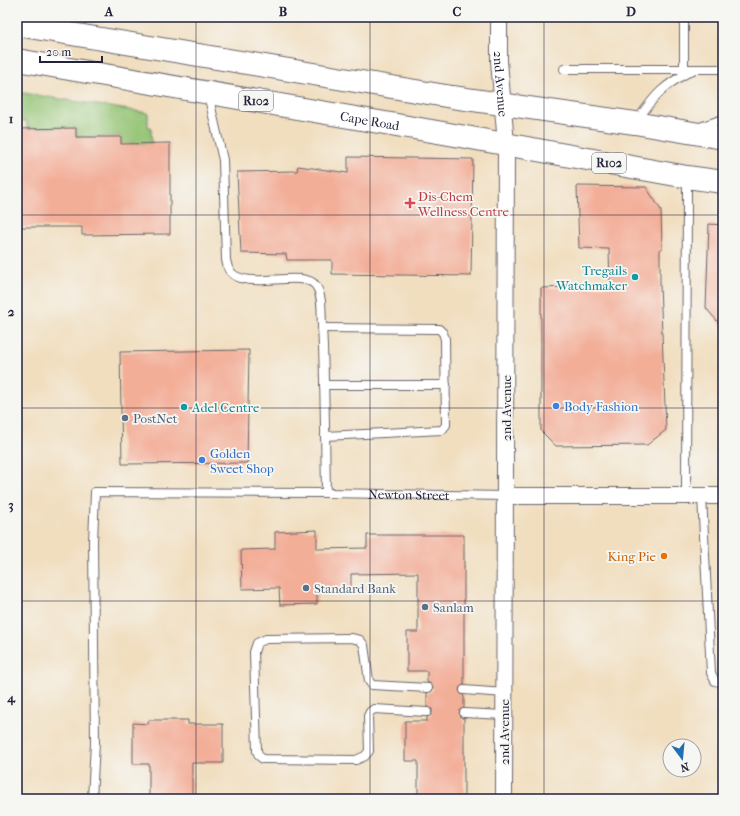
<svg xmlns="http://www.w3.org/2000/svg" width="740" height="816" font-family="'IM FELL French Canon',serif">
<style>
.green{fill:#94c474;stroke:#5b7358}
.building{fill:#f3ae98}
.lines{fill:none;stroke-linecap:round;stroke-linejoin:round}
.lane-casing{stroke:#6a6469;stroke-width:10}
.street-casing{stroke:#6a6469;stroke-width:18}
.primary-casing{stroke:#6a6469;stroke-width:24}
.lane{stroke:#fff;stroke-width:8}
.street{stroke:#fff;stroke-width:16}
.primary{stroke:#fff;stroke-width:22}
.grid{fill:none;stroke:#22223b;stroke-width:1;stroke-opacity:0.55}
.health-dot{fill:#e0444e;stroke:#f6f6f2;stroke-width:1.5}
.culture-dot{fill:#0f9aa8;stroke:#f6f6f2;stroke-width:1.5}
.shop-dot{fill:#3f7fe0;stroke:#f6f6f2;stroke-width:1.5}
.service-dot{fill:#5c6f8a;stroke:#f6f6f2;stroke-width:1.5}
.food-dot{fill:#e8710a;stroke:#f6f6f2;stroke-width:1.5}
.labels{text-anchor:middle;stroke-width:3.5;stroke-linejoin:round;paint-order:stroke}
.shield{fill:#f6f6f2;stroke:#626272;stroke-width:1}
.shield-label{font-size:12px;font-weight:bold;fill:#22223b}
.street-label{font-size:13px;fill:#22223b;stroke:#f6f6f2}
.health-label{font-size:13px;fill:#be3a42;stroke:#f6f6f2;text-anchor:start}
.culture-label{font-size:13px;fill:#0d838f;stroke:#f6f6f2;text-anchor:end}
.shop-label{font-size:13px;fill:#366cbe;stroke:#f6f6f2;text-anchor:start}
.service-label{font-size:13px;fill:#4e5e75;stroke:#f6f6f2;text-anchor:start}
.food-label{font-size:13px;fill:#c56008;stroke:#f6f6f2;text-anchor:end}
.neatline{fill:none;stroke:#22223b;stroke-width:1.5}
.grid-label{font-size:13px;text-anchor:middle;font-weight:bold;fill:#22223b}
</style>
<rect width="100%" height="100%" fill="#f6f6f2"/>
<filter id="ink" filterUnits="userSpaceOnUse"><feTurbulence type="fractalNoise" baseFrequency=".025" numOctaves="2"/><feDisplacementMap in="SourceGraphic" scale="8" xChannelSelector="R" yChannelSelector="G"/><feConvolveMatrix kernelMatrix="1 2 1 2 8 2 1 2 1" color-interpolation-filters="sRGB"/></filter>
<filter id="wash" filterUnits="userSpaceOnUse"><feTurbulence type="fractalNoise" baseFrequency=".012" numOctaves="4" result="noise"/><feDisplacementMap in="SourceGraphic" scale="16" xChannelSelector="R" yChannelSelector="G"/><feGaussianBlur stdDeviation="0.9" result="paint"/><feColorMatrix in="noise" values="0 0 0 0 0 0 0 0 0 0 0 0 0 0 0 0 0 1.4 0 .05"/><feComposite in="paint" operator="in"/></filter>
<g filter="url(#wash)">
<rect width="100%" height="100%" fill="#f1debf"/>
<path class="green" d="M 17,92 L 148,113 L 148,128 L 151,128 L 152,143 L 121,144 L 121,137 L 76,137 L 76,128 L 27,128 L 27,121 L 17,121 Z"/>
<g id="blocks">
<g class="building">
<path d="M 76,128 L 76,137 L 121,137 L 121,144 L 170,143 L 170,234 L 82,235 L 82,227 L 17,227 L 17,129 Z"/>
<path d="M 348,157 L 473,159 L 471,276 L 332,274 L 332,260 L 287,260 L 286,254 L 241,253 L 237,172 L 297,171 L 298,166 L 348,173 Z"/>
<path d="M 577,186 L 646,187 L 661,210 L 662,249 L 660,249 L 660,285 L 666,430 L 647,445 L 556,446 L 541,431 L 541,288 L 610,286 L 609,249 L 579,248 Z"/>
<path d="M 709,224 L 723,225 L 723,328 L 706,308 Z"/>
<path d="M 249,350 L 247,463 L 122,464 L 120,352 Z"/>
<path d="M 317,530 L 317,549 L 367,548 L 367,535 L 464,535 L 464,685 L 460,687 L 459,690 L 461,694 L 464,696 L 464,708 L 460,710 L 459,713 L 461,717 L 464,719 L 464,799 L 418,799 L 418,761 L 405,761 L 405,721 L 427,721 L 427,717 L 431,715 L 432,713 L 432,709 L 427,707 L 427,693 L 432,691 L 433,688 L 431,684 L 427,682 L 427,671 L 407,671 L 407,632 L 418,632 L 418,573 L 351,574 L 351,588 L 317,589 L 317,604 L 280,605 L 279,588 L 242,589 L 241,550 L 275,549 L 275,532 Z"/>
<path d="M 149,720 L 188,720 L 188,724 L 223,724 L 223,763 L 192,763 L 192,795 L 188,795 L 188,799 L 149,799 L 149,764 L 133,764 L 133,723 L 148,724 Z"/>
</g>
</g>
</g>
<g filter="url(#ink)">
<use href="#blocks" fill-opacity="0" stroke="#6a6469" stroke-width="1"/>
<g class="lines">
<defs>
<g id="lane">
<path d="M 683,17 L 684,21 L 684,69"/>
<path d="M 564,69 L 723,69"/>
<path d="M 208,94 L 223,160 L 226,260 C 227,263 227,268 230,271 C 244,292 304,268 316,286 C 323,296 321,313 322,325 C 325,380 325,437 326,493"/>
<path d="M 636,122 C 655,95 663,85 693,70"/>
<path d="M 697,128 L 723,119"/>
<path d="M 322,328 L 439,329 L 443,333 L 445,339 L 446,425 L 442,430 L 325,436"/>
<path d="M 324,385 L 446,385"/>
<path d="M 686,496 L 687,179"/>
<path d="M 702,496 L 711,673 L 715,681 L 723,683"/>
<path d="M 464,690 L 505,693"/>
<path d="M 427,712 L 374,709 L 370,712 L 368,716 L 369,751 L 365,756 L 356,760 L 263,759 L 259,756 L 257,751 L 254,652 L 257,643 L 266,639 L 351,638 L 360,640 L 364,645 L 369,681 L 372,685 L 428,688"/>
<path d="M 464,713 L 504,715"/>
<path id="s1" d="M 92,799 L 95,743 L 93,542 L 95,492 L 326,493 L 506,496"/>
</g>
<g id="street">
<path id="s2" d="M 499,17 L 499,61 L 506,144 L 504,799"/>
<path d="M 506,496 L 723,496"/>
</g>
<g id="primary">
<path d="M 17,25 L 452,97 L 635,123 L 723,138"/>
<path id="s3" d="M 17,60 L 449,134 L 687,177 L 723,182"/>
</g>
</defs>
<use href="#lane" class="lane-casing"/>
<use href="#street" class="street-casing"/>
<use href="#primary" class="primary-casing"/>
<use href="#lane" class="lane"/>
<use href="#street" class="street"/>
<use href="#primary" class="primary"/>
</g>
</g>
<path class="grid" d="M 196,17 L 196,799M 370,17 L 370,799M 544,17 L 544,799M 17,215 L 723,215M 17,408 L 723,408M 17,601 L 723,601"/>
<path class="health-dot" d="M408 197h4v4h4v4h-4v4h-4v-4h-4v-4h4z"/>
<g class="culture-dot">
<circle cx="635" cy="277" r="4"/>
<circle cx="184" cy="407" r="4"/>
</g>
<g class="shop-dot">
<circle cx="556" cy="406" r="4"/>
<circle cx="202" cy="460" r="4"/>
</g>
<g class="service-dot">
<circle cx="125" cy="418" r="4"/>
<circle cx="306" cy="588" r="4"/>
<circle cx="425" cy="607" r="4"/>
</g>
<circle class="food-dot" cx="664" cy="556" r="4"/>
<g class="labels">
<g class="shield">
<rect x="239" y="91" width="34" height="20" rx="3"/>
<rect x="592" y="153" width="34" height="20" rx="3"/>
</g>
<g class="shield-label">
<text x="256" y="105">R102</text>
<text x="609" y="167">R102</text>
</g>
<g class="street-label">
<text dy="5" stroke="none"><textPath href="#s2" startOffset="67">2nd Avenue</textPath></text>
<text dy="5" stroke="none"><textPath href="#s3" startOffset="358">Cape Road</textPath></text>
<text transform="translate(506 408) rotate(-90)" y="5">2nd Avenue</text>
<text dy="5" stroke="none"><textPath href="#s1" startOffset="621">Newton Street</textPath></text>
<text transform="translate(504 732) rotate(-90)" y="5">2nd Avenue</text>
</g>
<g class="health-label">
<text x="418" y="201">Dis-Chem<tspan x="418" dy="15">Wellness Centre</tspan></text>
</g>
<g class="culture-label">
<text x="627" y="275">Tregails<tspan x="627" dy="15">Watchmaker</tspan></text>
<text x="192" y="412" text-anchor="start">Adel Centre</text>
</g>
<g class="shop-label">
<text x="564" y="411">Body Fashion</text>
<text x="210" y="458">Golden<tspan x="210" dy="15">Sweet Shop</tspan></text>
</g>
<g class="service-label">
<text x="133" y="423">PostNet</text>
<text x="314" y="593">Standard Bank</text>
<text x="433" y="612">Sanlam</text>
</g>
<g class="food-label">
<text x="656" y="561">King Pie</text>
</g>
</g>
<rect width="740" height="816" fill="none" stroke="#f6f6f2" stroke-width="44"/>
<g transform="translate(682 758) rotate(164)"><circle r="19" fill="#f6f6f2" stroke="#a1a1a9"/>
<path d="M0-3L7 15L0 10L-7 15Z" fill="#1f6fb2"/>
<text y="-6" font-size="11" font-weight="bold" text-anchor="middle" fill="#22223b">N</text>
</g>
<path d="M40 56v6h62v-6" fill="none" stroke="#22223b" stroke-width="2"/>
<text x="46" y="56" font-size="12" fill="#22223b" stroke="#f6f6f2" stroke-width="3" paint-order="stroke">20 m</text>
<rect x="22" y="22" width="696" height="772" class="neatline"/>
<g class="grid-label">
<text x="109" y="16">A</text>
<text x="283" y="16">B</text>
<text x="457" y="16">C</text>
<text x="631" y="16">D</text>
<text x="11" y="123">1</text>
<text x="11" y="316">2</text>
<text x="11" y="509">3</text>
<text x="11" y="702">4</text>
</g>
</svg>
